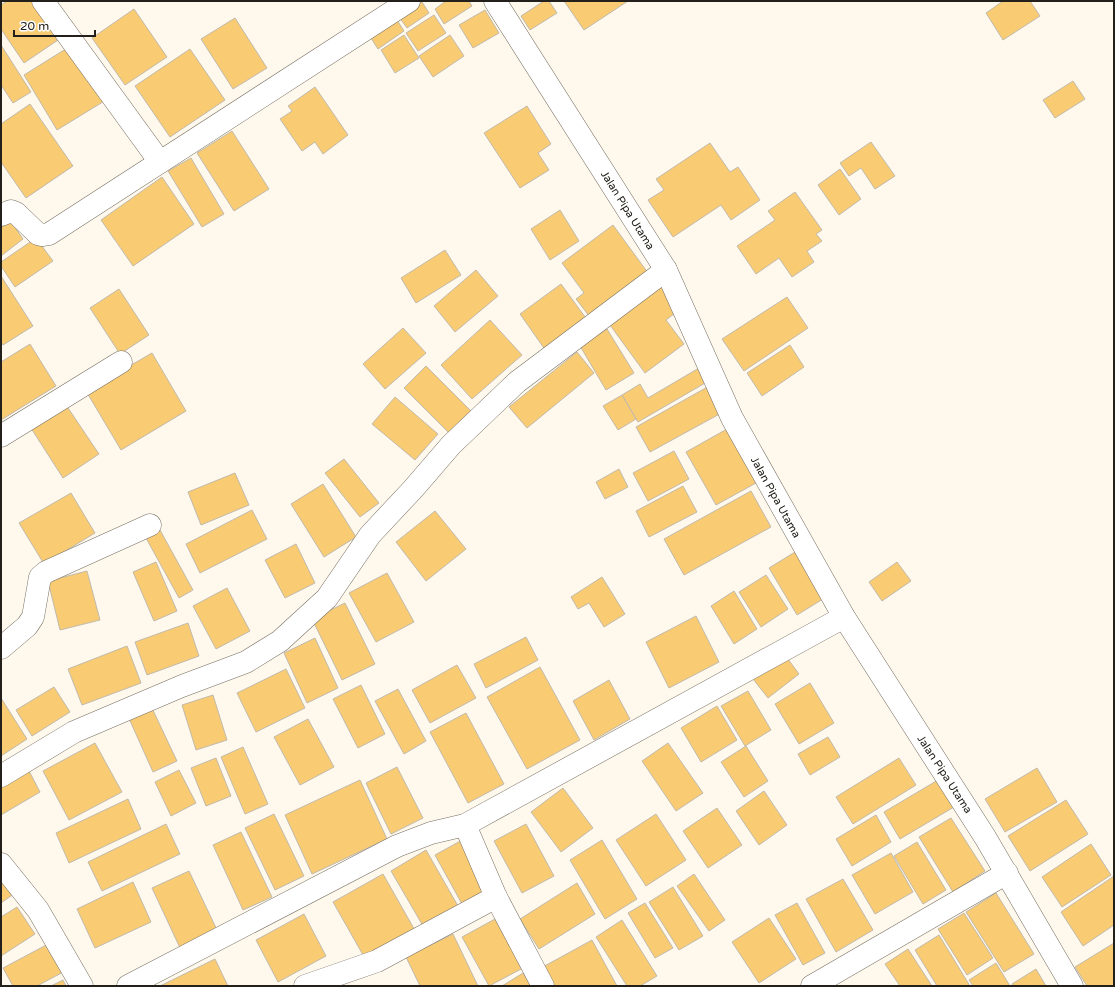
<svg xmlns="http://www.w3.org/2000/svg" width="1115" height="987" font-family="'Varela Round',sans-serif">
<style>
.building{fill:#f9cb72;stroke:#c1baac}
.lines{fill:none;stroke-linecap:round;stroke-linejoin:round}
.minor-casing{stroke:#766f63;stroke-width:23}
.minor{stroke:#fff;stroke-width:22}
.labels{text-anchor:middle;stroke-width:3.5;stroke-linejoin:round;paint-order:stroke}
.street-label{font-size:11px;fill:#23201b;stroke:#fff}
</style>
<rect width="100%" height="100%" fill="#fff8ed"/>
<g class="building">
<path d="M 7,1 L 36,1 L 61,38 L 24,63 L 1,29 L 1,5 Z"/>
<path d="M 446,1 L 469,1 L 472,6 L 444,24 L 435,9 Z"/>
<path d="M 544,1 L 549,1 L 557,13 L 530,30 L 521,16 Z"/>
<path d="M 564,1 L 628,1 L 584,30 Z"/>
<path d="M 1003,1 L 1030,1 L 1040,16 L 1003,40 L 986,13 Z"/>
<path d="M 422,2 L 429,13 L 407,28 L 399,17 Z"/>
<path d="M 134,9 L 167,57 L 125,85 L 92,38 Z"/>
<path d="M 485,10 L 499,33 L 473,48 L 459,25 Z"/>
<path d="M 434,15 L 446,33 L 418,51 L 406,33 Z"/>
<path d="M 235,18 L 267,68 L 233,89 L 201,39 Z"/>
<path d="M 397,20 L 404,31 L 378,49 L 371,38 Z"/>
<path d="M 404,35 L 419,58 L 395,73 L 381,50 Z"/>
<path d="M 450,35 L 464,56 L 433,77 L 419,56 Z"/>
<path d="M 1,45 L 31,92 L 13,103 L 1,85 Z"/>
<path d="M 72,45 L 106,100 L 57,130 L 24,75 Z"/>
<path d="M 190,49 L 225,100 L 170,137 L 135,86 Z"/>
<path d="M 1073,81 L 1085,99 L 1055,118 L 1043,100 Z"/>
<path d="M 315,87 L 348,135 L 323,154 L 315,142 L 302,151 L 280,119 L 292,111 L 288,106 Z"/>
<path d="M 30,104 L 73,166 L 26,198 L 1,162 L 1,124 Z"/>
<path d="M 527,106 L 551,144 L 538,153 L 549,170 L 520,188 L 484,133 Z"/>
<path d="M 232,131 L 269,189 L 234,211 L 197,153 Z"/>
<path d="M 871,142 L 895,176 L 875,189 L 861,168 L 849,176 L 840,163 Z"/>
<path d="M 710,143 L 730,172 L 738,167 L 760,200 L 731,220 L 721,205 L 673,237 L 648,200 L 664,190 L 656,179 Z"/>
<path d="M 191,158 L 224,214 L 202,227 L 168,171 Z"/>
<path d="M 840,169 L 861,199 L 839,215 L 818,185 Z"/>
<path d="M 162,177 L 194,224 L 133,266 L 101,220 Z"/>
<path d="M 795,192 L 822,230 L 816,234 L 822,241 L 807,251 L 814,262 L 792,277 L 779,258 L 756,274 L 737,246 L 775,220 L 768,211 Z"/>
<path d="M 560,210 L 579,241 L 550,260 L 531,229 Z"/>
<path d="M 8,217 L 23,239 L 1,256 L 1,222 Z"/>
<path d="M 613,225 L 651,277 L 593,321 L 576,299 L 584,293 L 562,263 Z"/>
<path d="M 36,238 L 53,261 L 15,287 L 1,266 L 1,262 Z"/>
<path d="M 445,250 L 461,275 L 416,303 L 401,278 Z"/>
<path d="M 476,270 L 498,296 L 455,332 L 434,306 Z"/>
<path d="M 1,276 L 33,326 L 3,345 L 1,342 Z"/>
<path d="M 659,283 L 679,310 L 666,320 L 684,344 L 645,373 L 607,321 Z"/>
<path d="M 561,284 L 588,321 L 546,351 L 520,314 Z"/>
<path d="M 119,289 L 149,335 L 120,354 L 90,308 Z"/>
<path d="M 787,297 L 808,328 L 744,371 L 722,339 Z"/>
<path d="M 490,320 L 522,355 L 472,399 L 441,365 Z"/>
<path d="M 403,328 L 426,353 L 385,389 L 363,364 Z"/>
<path d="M 607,329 L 634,373 L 606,390 L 580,346 Z"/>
<path d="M 30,344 L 56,386 L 1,420 L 1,362 Z"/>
<path d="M 790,345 L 804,367 L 762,396 L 747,373 Z"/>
<path d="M 577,352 L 594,373 L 527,428 L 509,407 Z"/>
<path d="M 152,353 L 186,411 L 121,450 L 86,391 Z"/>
<path d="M 704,365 L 712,379 L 638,422 L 622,395 L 640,384 L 648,398 Z"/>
<path d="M 426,366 L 471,411 L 449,433 L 404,388 Z"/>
<path d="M 711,385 L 725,411 L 650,452 L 636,427 Z"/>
<path d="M 622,395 L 636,419 L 618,430 L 603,406 Z"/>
<path d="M 395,397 L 438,434 L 415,460 L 372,424 Z"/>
<path d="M 64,402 L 99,454 L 63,478 L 29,425 Z"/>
<path d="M 727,429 L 756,483 L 716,505 L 686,452 Z"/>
<path d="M 674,451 L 689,479 L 648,501 L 633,473 Z"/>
<path d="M 344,459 L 379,503 L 360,517 L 325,473 Z"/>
<path d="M 619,469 L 628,487 L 605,499 L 596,482 Z"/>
<path d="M 235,473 L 249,505 L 201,525 L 188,492 Z"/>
<path d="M 323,484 L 356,537 L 324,557 L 291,504 Z"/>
<path d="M 683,486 L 697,512 L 649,537 L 636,511 Z"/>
<path d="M 751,491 L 771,527 L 684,575 L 664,539 Z"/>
<path d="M 71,493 L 95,533 L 44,564 L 19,523 Z"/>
<path d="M 252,510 L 267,539 L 200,573 L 186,544 Z"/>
<path d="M 435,511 L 466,549 L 426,581 L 396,542 Z"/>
<path d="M 160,530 L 193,590 L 179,598 L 146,538 Z"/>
<path d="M 296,544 L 315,583 L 285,598 L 265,560 Z"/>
<path d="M 795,552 L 823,599 L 797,615 L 769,568 Z"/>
<path d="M 156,562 L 177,611 L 154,621 L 133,572 Z"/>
<path d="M 897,562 L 911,581 L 882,601 L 869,582 Z"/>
<path d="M 87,571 L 100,620 L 60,630 L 48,581 Z"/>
<path d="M 387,573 L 414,622 L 376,642 L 349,593 Z"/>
<path d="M 766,575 L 788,609 L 761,627 L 739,592 Z"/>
<path d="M 602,577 L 625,614 L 604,627 L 589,603 L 578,609 L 571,597 Z"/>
<path d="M 227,588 L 250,631 L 216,649 L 193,606 Z"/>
<path d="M 734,591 L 757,629 L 734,644 L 711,606 Z"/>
<path d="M 345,603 L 375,664 L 342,680 L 312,619 Z"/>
<path d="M 696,616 L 719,662 L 669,688 L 646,642 Z"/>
<path d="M 188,623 L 199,656 L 147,675 L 135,642 Z"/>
<path d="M 526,637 L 538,660 L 486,688 L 474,664 Z"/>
<path d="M 315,638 L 338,688 L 307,703 L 284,653 Z"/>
<path d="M 127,646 L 141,683 L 82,705 L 68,669 Z"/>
<path d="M 785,655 L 799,674 L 768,698 L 753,679 Z"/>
<path d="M 457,665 L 476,698 L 430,723 L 412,690 Z"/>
<path d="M 540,667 L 580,740 L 527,769 L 487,697 Z"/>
<path d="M 286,669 L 305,708 L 256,732 L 237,693 Z"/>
<path d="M 609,680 L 630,719 L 594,740 L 573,701 Z"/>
<path d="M 810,683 L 834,723 L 799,744 L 775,704 Z"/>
<path d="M 361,685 L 385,734 L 358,748 L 333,699 Z"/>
<path d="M 54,687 L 70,712 L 32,736 L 16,710 Z"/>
<path d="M 398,689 L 426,741 L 404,754 L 375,701 Z"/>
<path d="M 748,691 L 771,730 L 745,746 L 721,706 Z"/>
<path d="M 213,695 L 227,740 L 196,750 L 182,705 Z"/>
<path d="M 1,698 L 27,739 L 1,756 Z"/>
<path d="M 150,704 L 177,761 L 153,772 L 127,714 Z"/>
<path d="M 717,706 L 737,740 L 701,762 L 681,728 Z"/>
<path d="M 466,713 L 504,784 L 468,803 L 430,732 Z"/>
<path d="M 308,719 L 334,767 L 300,785 L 274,737 Z"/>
<path d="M 828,737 L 840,757 L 810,775 L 798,754 Z"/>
<path d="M 95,743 L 122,792 L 69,820 L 43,771 Z"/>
<path d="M 668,743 L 703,793 L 676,811 L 642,761 Z"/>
<path d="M 746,746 L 768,781 L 744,797 L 721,762 Z"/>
<path d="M 243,747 L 268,804 L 245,814 L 221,757 Z"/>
<path d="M 216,758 L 231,796 L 206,806 L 191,768 Z"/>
<path d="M 899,758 L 916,785 L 853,824 L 836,797 Z"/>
<path d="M 397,767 L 423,818 L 391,834 L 366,783 Z"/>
<path d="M 1037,768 L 1057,802 L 1005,832 L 985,799 Z"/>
<path d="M 28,769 L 40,792 L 1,815 L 1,785 Z"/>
<path d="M 179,770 L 196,803 L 171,816 L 155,782 Z"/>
<path d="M 360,780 L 387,839 L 312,874 L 285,815 Z"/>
<path d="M 938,780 L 954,807 L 900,839 L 884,812 Z"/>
<path d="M 563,788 L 593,828 L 561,852 L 531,812 Z"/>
<path d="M 764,791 L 787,825 L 759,845 L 736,811 Z"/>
<path d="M 128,799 L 141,829 L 69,863 L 56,833 Z"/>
<path d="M 1066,800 L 1088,834 L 1030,871 L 1008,836 Z"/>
<path d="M 717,808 L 742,845 L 708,868 L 683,831 Z"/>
<path d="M 274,814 L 304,876 L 275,890 L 245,828 Z"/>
<path d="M 656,814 L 686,860 L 646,886 L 616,840 Z"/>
<path d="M 876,815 L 891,842 L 852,866 L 836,839 Z"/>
<path d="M 951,818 L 985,871 L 953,892 L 919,837 Z"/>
<path d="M 166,824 L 180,854 L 102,891 L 88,862 Z"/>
<path d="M 526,824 L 554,876 L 522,893 L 494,841 Z"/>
<path d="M 241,832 L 272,897 L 243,910 L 213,845 Z"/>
<path d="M 464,839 L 491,888 L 462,904 L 435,855 Z"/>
<path d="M 602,840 L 637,899 L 605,919 L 570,860 Z"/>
<path d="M 917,842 L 946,890 L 923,904 L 894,856 Z"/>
<path d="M 1091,844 L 1111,875 L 1062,907 L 1042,877 Z"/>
<path d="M 426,850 L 458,906 L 423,926 L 391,871 Z"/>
<path d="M 891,853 L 913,892 L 875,914 L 852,875 Z"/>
<path d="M 189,871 L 218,932 L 181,950 L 152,888 Z"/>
<path d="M 1,872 L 18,891 L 1,903 Z"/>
<path d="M 383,874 L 417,934 L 367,962 L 333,902 Z"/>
<path d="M 694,874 L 725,920 L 709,931 L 677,886 Z"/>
<path d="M 1114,876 L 1114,925 L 1083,946 L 1061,912 Z"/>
<path d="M 843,879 L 873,930 L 836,952 L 806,899 Z"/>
<path d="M 133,882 L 151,922 L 95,948 L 77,909 Z"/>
<path d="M 577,883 L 595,914 L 539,949 L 520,919 Z"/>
<path d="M 673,887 L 703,936 L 679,950 L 649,902 Z"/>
<path d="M 996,893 L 1034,954 L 1004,972 L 966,912 Z"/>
<path d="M 645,903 L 673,948 L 655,958 L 628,913 Z"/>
<path d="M 797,903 L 825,953 L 803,965 L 775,915 Z"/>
<path d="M 17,907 L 35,934 L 1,956 L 1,917 Z"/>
<path d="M 964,913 L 993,958 L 967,975 L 938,929 Z"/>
<path d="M 304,914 L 326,956 L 278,982 L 256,940 Z"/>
<path d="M 769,918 L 796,959 L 759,983 L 732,942 Z"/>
<path d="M 495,919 L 523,968 L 489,986 L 462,937 Z"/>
<path d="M 622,920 L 657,976 L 640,986 L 627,986 L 596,937 Z"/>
<path d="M 453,934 L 478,986 L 420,986 L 406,957 Z"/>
<path d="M 939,935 L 970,986 L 937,986 L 915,950 Z"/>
<path d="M 592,940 L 617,986 L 552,986 L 541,968 Z"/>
<path d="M 50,943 L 65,971 L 37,986 L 13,986 L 3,968 Z"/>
<path d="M 1114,943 L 1114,986 L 1087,986 L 1075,967 Z"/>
<path d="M 908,949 L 932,986 L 900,986 L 885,964 Z"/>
<path d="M 215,959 L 228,986 L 160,986 Z"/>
<path d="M 996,963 L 1010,986 L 973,986 L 969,980 Z"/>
<path d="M 1036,969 L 1046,986 L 1013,986 L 1012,984 Z"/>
<path d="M 523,973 L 531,986 L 502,986 Z"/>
<path d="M 63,980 L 66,986 L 51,986 Z"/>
</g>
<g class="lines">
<defs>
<g id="minor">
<path d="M 43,1 L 160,162"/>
<path d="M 495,1 L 666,270 L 732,418 L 844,617 L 985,837 L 1072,986"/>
<path d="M 1,215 L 11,211 L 16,213 L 38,234 L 42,235 L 49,234 L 409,1"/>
<path d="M 1,436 L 121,362"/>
<path d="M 1,648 L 27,626 L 33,617 L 40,577 L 46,572 L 150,525"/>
<path d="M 1,776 L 74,732 L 182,686 L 246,662 L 280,641 L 327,598 L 370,535 L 414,488 L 451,445 L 517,382 L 666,270"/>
<path d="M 1,864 L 38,910 L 82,986"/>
<path d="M 496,897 L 543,986"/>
<path d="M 128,986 L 397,846 L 431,833 L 465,825 L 844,617"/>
<path d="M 305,986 L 377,961 L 496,897 L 465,825"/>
<path d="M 812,986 L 1007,873"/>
</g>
</defs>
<use href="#minor" class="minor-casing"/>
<use href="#minor" class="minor"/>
</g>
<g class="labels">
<g class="street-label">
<text transform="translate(628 210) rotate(58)" y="4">Jalan Pipa Utama</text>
<text transform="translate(776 497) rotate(61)" y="4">Jalan Pipa Utama</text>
<text transform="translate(945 774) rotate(57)" y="4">Jalan Pipa Utama</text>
</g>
</g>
<rect width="1115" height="987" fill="none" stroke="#23201b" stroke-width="4"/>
<path d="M14 30v6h81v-6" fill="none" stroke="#23201b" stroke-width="2"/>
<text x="20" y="30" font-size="12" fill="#23201b" stroke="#ffffff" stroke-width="3" paint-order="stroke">20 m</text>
</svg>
